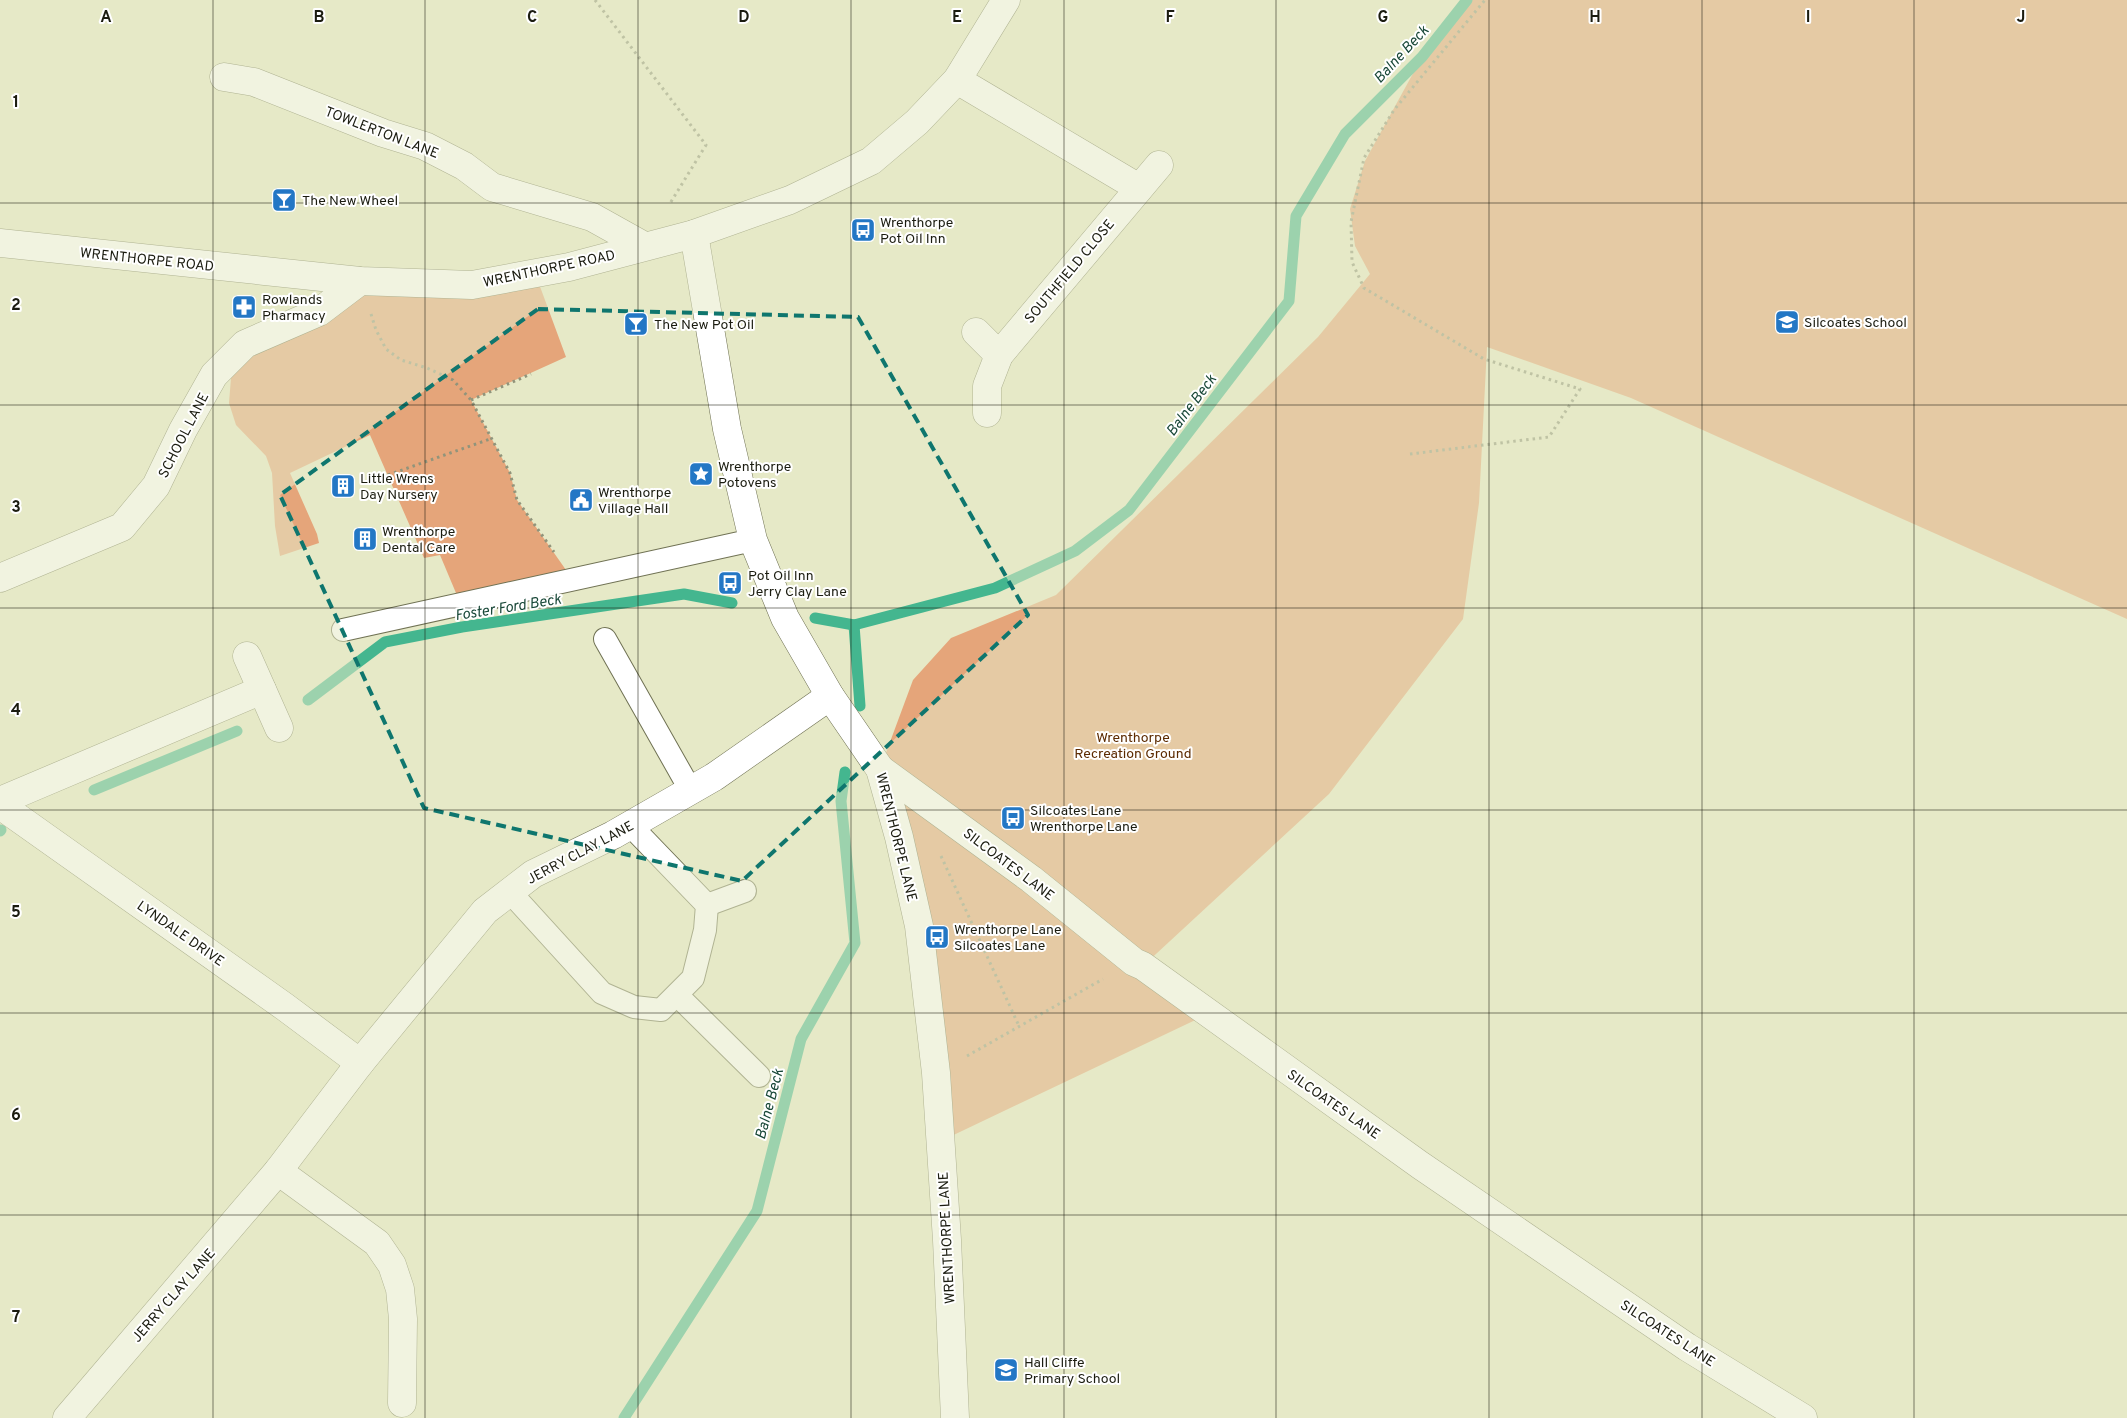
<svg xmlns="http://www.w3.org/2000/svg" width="2127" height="1418" font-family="Overpass,sans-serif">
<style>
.green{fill:#e5a57a}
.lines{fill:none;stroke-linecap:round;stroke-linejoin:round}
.stream{stroke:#44b68f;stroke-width:11}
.service-casing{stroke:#707254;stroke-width:24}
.minor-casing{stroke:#707254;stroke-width:29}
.tertiary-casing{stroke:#707254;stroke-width:29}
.path{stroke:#91947b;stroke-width:3;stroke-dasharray:2.5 4;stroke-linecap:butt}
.service{stroke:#fff;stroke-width:22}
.minor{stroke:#fff;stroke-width:28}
.tertiary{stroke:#fff;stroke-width:28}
.marked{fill:none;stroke:#0f766e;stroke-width:4;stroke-dasharray:10 6;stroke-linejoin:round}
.grid{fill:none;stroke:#1b1c10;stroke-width:1;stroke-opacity:0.55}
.labels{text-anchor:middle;stroke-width:4;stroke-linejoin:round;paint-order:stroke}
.street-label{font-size:14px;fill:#1b1c10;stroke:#fff}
.poi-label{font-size:14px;fill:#1b1c10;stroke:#fff;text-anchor:start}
.park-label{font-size:14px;fill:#5c2a00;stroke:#fff}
.water-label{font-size:15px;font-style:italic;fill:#194838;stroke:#fff}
.grid-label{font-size:16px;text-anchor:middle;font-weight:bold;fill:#1b1c10;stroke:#fff;stroke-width:4;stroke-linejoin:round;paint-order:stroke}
</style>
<rect width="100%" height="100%" fill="#e6e9c7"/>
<g class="green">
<path d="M 1467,0 L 2127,0 L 2127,619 L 1631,398 L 1487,347 L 1479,503 L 1463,619 L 1329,794 L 1143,966 L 1208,1014 L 941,1141 L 880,769 L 913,680 L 951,638 L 1056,595 L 1318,337 L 1370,274 L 1355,246 L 1350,209 L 1365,161 L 1422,57 Z"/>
<path d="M 535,273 L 566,357 L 471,400 L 510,473 L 517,500 L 573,580 L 458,604 L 456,593 L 440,555 L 424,558 L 370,435 L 290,473 L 317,534 L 319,543 L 280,556 L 275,526 L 272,473 L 266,456 L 236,425 L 229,403 L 231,378 L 245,344 L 360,281 Z"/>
</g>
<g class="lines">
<g class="stream">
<path d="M 815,618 L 854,625 L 995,588 L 1075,551 L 1129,510 L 1289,301 L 1296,216 L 1345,134 L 1422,57 L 1467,0"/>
<path d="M 854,625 L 860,706"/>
<path d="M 308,700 L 385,642 L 462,627 L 684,594 L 732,603"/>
<path d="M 94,790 L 237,731"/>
<path d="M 0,831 L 1,830"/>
<path d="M 624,1418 L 757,1211 L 801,1039 L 855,943 L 841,801 L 845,772"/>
</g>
<defs>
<g id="service">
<path d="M 343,630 L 753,540"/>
<path d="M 605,639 L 691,791"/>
<path d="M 510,892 L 602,993 L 634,1007 L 661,1010 L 693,978 L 705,930 L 707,905 L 630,825"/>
<path d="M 707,905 L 745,891"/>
<path d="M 677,995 L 759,1076"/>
</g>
<g id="minor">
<path d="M 224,77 L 254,82 L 383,133 L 425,146 L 464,166 L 492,187 L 592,217 L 644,246"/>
<path d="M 957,80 L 1139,188"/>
<path d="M 976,332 L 999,355"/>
<path d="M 987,413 L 987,386 L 999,355 L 1159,165"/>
<path d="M 0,578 L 122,527 L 156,486 L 183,430 L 214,375 L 245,344 L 319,312 L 360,281"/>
<path d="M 247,656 L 279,728"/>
<path d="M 0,801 L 262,690"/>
<path d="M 0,805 L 285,1007 L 360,1063"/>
<path d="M 278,1171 L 377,1243 L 392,1265 L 400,1289 L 403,1319 L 402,1403"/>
</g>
<g id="tertiary">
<path d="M 694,234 L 727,429 L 753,540 L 785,618 L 830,696 L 880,769 L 899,837 L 919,926 L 936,1073 L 947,1240 L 955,1418"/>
<path d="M 0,243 L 360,281 L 472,285 L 569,267 L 694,234 L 790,200 L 871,161 L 917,122 L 957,80 L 1006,0"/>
<path d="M 880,769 L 1031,879 L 1134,962 L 1143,966 L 1420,1165 L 1687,1347 L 1803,1418"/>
<path d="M 67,1418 L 278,1171 L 360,1063 L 485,911 L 533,874 L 613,835 L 714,777 L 830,696"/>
</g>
</defs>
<use href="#service" class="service-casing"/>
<use href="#minor" class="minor-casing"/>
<use href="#tertiary" class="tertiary-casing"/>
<g class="path">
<path d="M 595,0 L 706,145 L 669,205"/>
<path d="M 371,314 L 376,330 L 386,349 L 401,360 L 427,368 L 453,380 L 471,400 L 510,473 L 517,500 L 554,552"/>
<path d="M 471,400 L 531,374"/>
<path d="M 1410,454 L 1549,437 L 1580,389 L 1484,359 L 1364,288 L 1352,262 L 1351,222 L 1364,158 L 1394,110 L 1485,0"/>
<path d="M 388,475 L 490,439"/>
<path d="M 941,856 L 1019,1026"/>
<path d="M 967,1056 L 1103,979"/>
</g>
<use href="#service" class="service"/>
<use href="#minor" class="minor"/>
<use href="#tertiary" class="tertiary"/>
</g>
<path d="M0 0H2127V1418H0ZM 538,309 L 858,317 L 1028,615 L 742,881 L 424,808 L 280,495 Z" fill="#e6e9c7" fill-opacity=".55" fill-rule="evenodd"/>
<path class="marked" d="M 538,309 L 858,317 L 1028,615 L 742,881 L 424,808 L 280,495 Z"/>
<path class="grid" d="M 213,0 L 213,1418M 425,0 L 425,1418M 638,0 L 638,1418M 851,0 L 851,1418M 1064,0 L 1064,1418M 1276,0 L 1276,1418M 1489,0 L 1489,1418M 1702,0 L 1702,1418M 1914,0 L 1914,1418M 0,203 L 2127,203M 0,405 L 2127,405M 0,608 L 2127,608M 0,810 L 2127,810M 0,1013 L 2127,1013M 0,1215 L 2127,1215"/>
<defs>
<symbol id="bar-square" viewBox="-11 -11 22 22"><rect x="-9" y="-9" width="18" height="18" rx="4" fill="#2377c5" stroke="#fff"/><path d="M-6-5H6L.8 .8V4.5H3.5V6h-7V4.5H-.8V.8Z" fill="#fff"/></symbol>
<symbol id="bus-square" viewBox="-11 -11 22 22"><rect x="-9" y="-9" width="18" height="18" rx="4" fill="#2377c5" stroke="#fff"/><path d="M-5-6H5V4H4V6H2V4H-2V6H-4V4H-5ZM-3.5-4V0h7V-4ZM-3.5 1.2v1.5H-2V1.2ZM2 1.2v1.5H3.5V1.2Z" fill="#fff"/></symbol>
<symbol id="pharmacy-square" viewBox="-11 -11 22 22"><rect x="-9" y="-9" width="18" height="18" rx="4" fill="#2377c5" stroke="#fff"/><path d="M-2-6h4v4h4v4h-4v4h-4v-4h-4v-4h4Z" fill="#fff"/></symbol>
<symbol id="school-square" viewBox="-11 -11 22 22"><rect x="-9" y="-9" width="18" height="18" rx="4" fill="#2377c5" stroke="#fff"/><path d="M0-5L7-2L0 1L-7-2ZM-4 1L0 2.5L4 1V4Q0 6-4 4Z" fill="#fff"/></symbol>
<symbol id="sight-square" viewBox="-11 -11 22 22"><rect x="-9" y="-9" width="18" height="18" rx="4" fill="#2377c5" stroke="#fff"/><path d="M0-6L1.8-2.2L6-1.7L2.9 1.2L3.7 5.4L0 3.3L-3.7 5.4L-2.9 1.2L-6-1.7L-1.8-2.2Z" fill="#fff"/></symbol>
<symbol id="building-square" viewBox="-11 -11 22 22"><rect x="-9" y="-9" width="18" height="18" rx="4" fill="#2377c5" stroke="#fff"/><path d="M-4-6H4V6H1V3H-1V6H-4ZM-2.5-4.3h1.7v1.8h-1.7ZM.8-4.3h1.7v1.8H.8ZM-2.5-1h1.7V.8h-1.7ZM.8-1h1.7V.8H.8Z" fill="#fff"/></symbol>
<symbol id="civic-square" viewBox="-11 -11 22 22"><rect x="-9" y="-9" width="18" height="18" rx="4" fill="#2377c5" stroke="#fff"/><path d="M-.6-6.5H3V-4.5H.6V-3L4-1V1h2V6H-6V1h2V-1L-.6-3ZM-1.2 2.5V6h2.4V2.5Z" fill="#fff"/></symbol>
</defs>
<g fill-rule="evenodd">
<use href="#bar-square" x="270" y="186" width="28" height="28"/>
<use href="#bus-square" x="849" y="216" width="28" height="28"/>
<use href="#pharmacy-square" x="230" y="293" width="28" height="28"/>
<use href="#school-square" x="1773" y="308" width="28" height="28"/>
<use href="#bar-square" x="622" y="310" width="28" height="28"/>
<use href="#sight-square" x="687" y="460" width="28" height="28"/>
<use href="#building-square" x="329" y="472" width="28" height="28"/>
<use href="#civic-square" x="567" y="486" width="28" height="28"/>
<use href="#building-square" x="351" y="525" width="28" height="28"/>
<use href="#bus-square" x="716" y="569" width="28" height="28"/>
<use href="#bus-square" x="999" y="804" width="28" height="28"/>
<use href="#bus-square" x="923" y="923" width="28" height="28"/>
<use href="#school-square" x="992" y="1356" width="28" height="28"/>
</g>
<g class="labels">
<g class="street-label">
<text transform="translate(382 132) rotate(21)" y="5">TOWLERTON LANE</text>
<text transform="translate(147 259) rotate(6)" y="5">WRENTHORPE ROAD</text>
<text transform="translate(549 268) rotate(-12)" y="5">WRENTHORPE ROAD</text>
<text transform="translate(1069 271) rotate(-50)" y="5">SOUTHFIELD CLOSE</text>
<text transform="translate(183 435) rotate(-63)" y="5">SCHOOL LANE</text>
<text transform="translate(897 837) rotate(76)" y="5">WRENTHORPE LANE</text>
<text transform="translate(580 852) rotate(-28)" y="5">JERRY CLAY LANE</text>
<text transform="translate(1009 864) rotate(37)" y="5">SILCOATES LANE</text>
<text transform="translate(181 933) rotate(35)" y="5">LYNDALE DRIVE</text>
<text transform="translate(1334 1104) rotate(35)" y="5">SILCOATES LANE</text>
<text transform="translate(946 1238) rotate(-93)" y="5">WRENTHORPE LANE</text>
<text transform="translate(173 1295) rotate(-49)" y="5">JERRY CLAY LANE</text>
<text transform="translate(1668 1333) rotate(33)" y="5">SILCOATES LANE</text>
</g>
<g class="poi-label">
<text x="302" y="205">The New Wheel</text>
<text x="880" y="227">Wrenthorpe<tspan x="880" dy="16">Pot Oil Inn</tspan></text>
<text x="262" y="304">Rowlands<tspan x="262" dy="16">Pharmacy</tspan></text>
<text x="1804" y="327">Silcoates School</text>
<text x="654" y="329">The New Pot Oil</text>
<text x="718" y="471">Wrenthorpe<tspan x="718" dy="16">Potovens</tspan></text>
<text x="360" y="483">Little Wrens<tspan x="360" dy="16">Day Nursery</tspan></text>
<text x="598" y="497">Wrenthorpe<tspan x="598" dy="16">Village Hall</tspan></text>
<text x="382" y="536">Wrenthorpe<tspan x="382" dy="16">Dental Care</tspan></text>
<text x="748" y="580">Pot Oil Inn<tspan x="748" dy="16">Jerry Clay Lane</tspan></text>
<text x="1030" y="815">Silcoates Lane<tspan x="1030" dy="16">Wrenthorpe Lane</tspan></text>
<text x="954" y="934">Wrenthorpe Lane<tspan x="954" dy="16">Silcoates Lane</tspan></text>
<text x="1024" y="1367">Hall Cliffe<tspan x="1024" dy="16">Primary School</tspan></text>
</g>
<g class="park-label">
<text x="1133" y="742">Wrenthorpe<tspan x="1133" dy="16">Recreation Ground</tspan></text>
</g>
<g class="water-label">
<text transform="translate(1401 54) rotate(-47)" y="5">Balne Beck</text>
<text transform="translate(1191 405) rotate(-53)" y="5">Balne Beck</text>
<text transform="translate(508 607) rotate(-9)" y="5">Foster Ford Beck</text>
<text transform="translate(769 1104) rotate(-75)" y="5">Balne Beck</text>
</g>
</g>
<g class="grid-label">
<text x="106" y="22">A</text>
<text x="319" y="22">B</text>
<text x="532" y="22">C</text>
<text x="744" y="22">D</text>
<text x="957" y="22">E</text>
<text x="1170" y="22">F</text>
<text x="1383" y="22">G</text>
<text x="1595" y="22">H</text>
<text x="1808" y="22">I</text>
<text x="2021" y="22">J</text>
<text x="16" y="107">1</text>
<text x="16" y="310">2</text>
<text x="16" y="512">3</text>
<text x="16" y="715">4</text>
<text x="16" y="917">5</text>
<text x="16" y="1120">6</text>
<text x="16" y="1322">7</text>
</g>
</svg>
